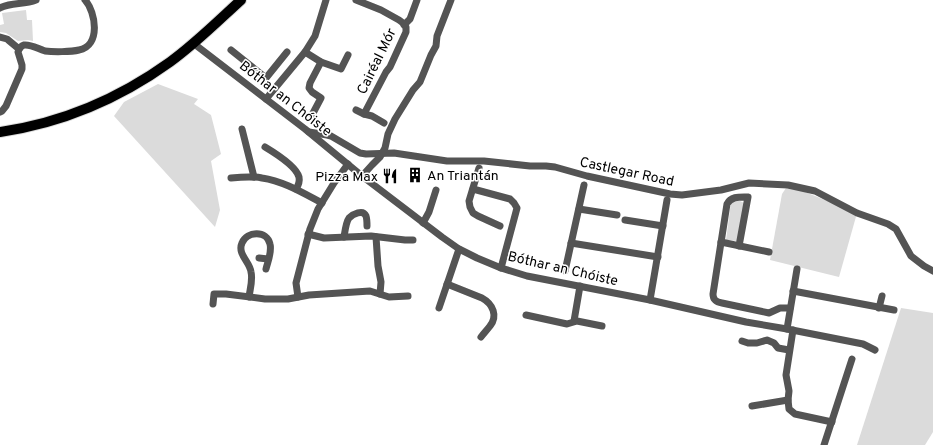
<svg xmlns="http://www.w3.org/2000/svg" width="933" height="445" font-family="Overpass,sans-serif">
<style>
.green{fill:#dbdbdb}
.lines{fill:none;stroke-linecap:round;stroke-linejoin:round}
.primary-casing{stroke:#dbdbdb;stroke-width:12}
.minor{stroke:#545454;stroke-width:7}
.primary{stroke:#000;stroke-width:10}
.labels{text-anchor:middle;stroke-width:3;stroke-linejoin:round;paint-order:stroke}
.street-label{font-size:14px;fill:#000;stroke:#fff}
.poi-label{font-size:14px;fill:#000;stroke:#fff;text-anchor:start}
</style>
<rect width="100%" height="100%" fill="#fff"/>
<g class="green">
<path d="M 26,10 L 27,20 L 32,20 L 33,41 L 28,40 L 18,41 L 6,33 L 0,32 L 0,25 L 4,24 L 2,13 Z"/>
<path d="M 158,84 L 198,99 L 194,104 L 211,115 L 221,154 L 211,161 L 220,210 L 215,227 L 114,116 L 124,102 Z"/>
<path d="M 788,185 L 857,213 L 839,277 L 770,260 L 782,194 Z"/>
<path d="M 738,200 L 744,203 L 738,241 L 726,240 L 731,202 Z"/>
<path d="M 901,308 L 933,313 L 933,432 L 925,445 L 857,445 Z"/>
</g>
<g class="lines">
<defs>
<path id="primary" d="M 0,132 C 62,123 120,98 170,62 C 195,44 218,21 241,0"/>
</defs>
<use href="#primary" class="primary-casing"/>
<g class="minor">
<path d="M 356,0 L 381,10 L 399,20 L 403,23 L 406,27 L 406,32 L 390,67 L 386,72 L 364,114"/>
<path d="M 0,8 C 11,2 24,5 36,0"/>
<path d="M 404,25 L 410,19 L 417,0"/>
<path d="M 0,37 L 7,39 L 19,49"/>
<path d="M 193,43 L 305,129 L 362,176 L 442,237 L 459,249 L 477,258 L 501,268 L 527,276 L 650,300 L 746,322 L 787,329 L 863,344 L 875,350"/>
<path d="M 231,50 L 266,78 L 287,52"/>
<path d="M 305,52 L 321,62 L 341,69 L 348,55"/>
<path d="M 266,99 L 305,52 L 315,36 L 326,0"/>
<path d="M 356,110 L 364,114 L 372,116 L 384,123"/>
<path d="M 0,112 L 2,111 L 6,106 L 22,69 L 22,65 L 18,52 C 19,49 20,46 24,45 C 31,44 38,49 45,51 C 53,52 71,52 79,50 C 101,46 96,12 85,0"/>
<path d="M 312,115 L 321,98 L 312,92 L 309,88 L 310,83 L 321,62"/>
<path d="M 242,129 L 254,177"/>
<path d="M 309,132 L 327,135 L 331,136 L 360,153 L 366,154 L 394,153 L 447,161 L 484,161 L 530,166 L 546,166 L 555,167 L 587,176 L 670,194 L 682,195 L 721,190 L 749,183 L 788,185 L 815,191 L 857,213 L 888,224 L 896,229 L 911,256 L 924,266 L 933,271"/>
<path d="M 265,147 C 275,153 296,166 299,177 C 300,182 298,186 296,189"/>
<path d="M 479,168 L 469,201 L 470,207 L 473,213 L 478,216 L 500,226"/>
<path d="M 362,176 L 372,165 L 380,157 L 385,148 L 388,134 L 395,119 L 413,90 L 420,82 L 431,55 L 436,46 L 437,36 L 451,0"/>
<path d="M 231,178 C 241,177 252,176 262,178 C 283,181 303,193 322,203"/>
<path d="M 473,189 L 510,199 L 514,203 L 517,208 L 501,268"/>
<path d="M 579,209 L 617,215"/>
<path d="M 625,220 L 663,226"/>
<path d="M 423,223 L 429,212 L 436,190"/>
<path d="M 308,234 L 324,238 L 371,236 L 405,240 L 413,240"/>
<path d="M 344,237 C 345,231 346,222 349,218 C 353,214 363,209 366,216 C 367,219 367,223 367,226"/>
<path d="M 376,237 L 378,266 L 381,282 L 380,294"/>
<path d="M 721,242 L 769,252"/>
<path d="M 571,243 L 658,257"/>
<path d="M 739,246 L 748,197 C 740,197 731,196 727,204 L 713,294 C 713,300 716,302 722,303 L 769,313 L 780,308 L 790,308"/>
<path d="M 259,258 L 268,259"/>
<path d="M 565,271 L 584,185"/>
<path d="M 447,284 L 482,298 C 493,304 498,316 490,326 C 487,330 484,333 481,337"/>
<path d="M 793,291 L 894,310"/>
<path d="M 249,297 C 250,289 253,280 251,272 C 250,262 237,254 242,243 C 247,231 267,230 270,244 C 272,252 268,261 266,269"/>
<path d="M 298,297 L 296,283 L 310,229 L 318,209 L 334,183 L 348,164"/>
<path d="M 650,300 L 656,265 L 667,200"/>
<path d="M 213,304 L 214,294 L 226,294 L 265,299 L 288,299 L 309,295 L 370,291 L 389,297 L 408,296"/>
<path d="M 439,308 L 459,249"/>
<path d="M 879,308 L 882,296"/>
<path d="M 526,315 L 567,324 L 577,321 L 602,326"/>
<path d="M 574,321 L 580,286"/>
<path d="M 787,329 L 797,269"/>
<path d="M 793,330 L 786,375 L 789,391 L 788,400 L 789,409 L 795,414 L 832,422"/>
<path d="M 742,341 L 748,343 L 757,343 L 767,340 L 774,343 L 778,348 L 789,350"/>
<path d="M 752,406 L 788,400"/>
<path d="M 824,445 L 852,359"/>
</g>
<use href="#primary" class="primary"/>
</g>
<defs>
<symbol id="building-bare" viewBox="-9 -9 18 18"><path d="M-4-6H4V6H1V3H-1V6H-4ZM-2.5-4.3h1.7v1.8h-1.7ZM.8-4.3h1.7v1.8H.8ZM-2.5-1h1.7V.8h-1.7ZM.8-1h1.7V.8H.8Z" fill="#000" stroke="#fff" stroke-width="2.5" paint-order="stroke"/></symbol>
<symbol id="restaurant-bare" viewBox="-9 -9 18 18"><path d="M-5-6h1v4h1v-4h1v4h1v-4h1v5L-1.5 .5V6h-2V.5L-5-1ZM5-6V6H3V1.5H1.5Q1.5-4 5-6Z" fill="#000" stroke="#fff" stroke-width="2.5" paint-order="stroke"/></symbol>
</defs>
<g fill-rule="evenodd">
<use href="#building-bare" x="404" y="164" width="22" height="22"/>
<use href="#restaurant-bare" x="379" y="165" width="22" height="22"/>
</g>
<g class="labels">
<g class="street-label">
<text transform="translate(376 61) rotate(-64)" y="5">Cairéal Mór</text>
<text transform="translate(286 98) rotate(38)" y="5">Bóthar an Chóiste</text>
<text transform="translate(627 171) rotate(12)" y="5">Castlegar Road</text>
<text transform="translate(563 268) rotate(13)" y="5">Bóthar an Chóiste</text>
</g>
<g class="poi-label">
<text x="427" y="180">An Triantán</text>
<text x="378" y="181" text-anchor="end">Pizza Max</text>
</g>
</g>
</svg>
